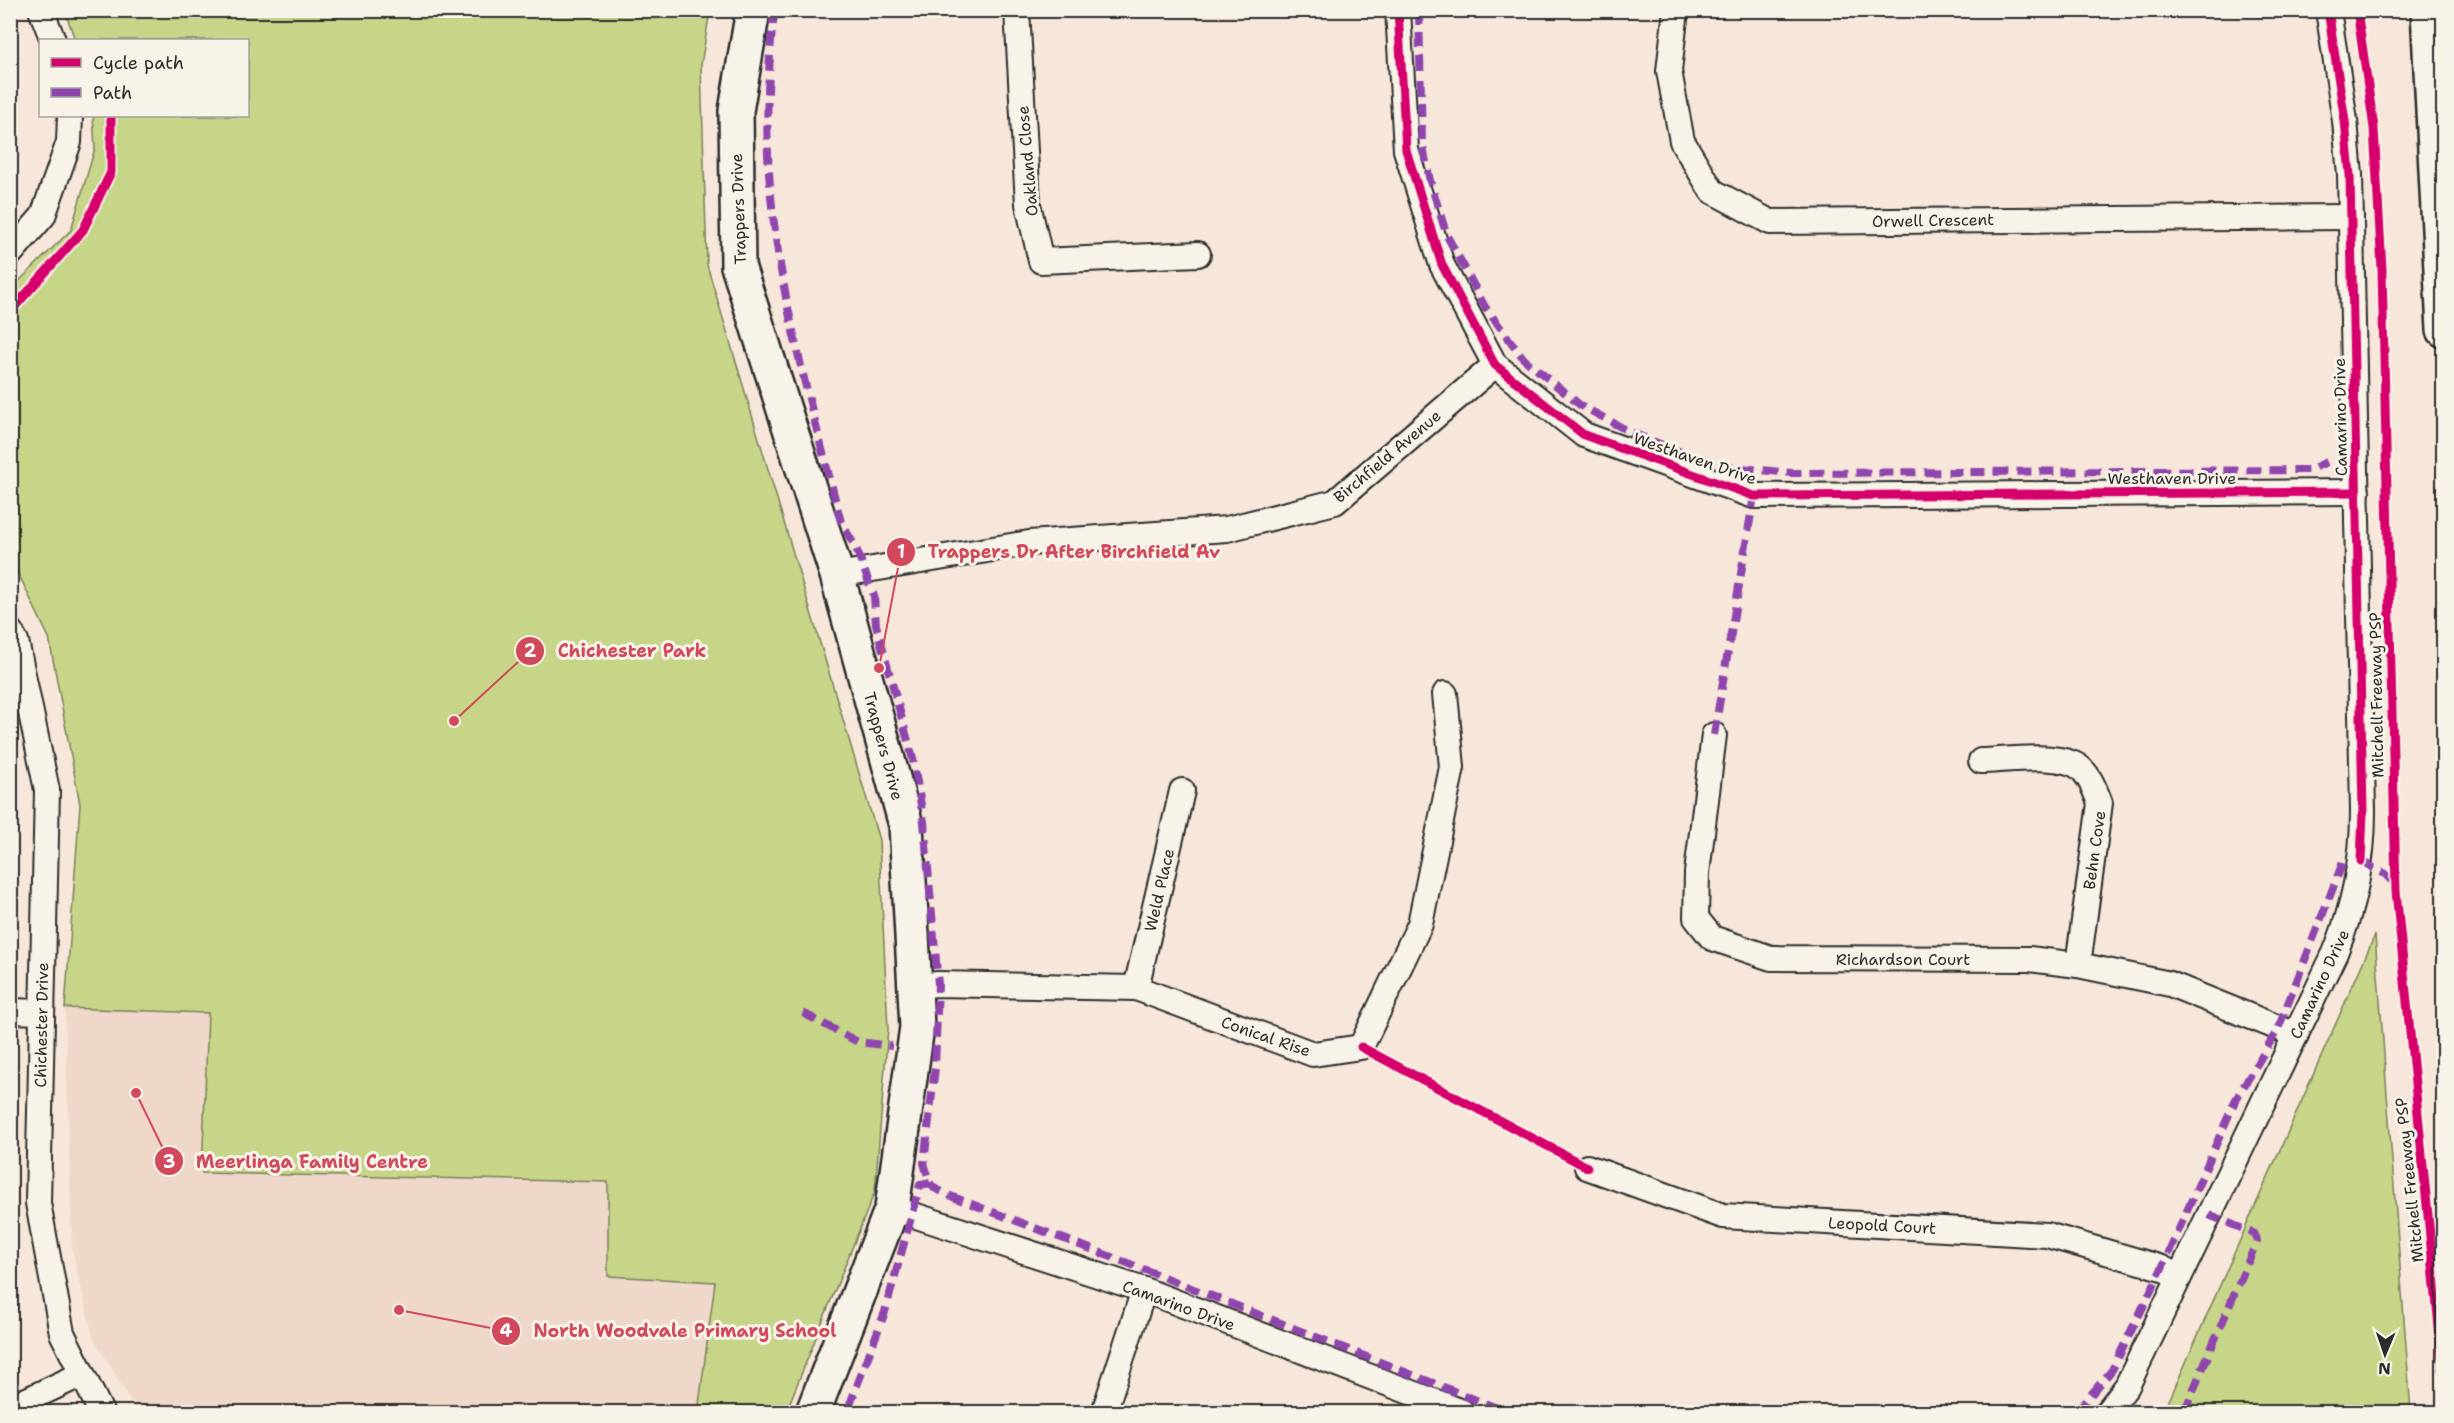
<svg xmlns="http://www.w3.org/2000/svg" width="2454" height="1423" font-family="'Shantell Sans',sans-serif">
<style>
.built{fill:#efd8c9}
.green{fill:#c7d589;stroke:#79805a;stroke-width:1.5}
.lines{fill:none;stroke-linecap:round;stroke-linejoin:round}
.minor-casing{stroke:#2b2b2b;stroke-width:28}
.secondary-casing{stroke:#2b2b2b;stroke-width:38}
.motorway-casing{stroke:#2b2b2b;stroke-width:38}
.minor{stroke:#f7f3e8;stroke-width:24}
.secondary{stroke:#f7f3e8;stroke-width:33}
.motorway{stroke:#f7f3e8;stroke-width:33}
.quiet{stroke:#8e44ad;stroke-width:8;stroke-dasharray:15 8;stroke-linecap:butt}
.cycleway-casing{stroke:#f7f3e8;stroke-width:13}
.cycleway{stroke:#d6006c;stroke-width:9}
.labels{text-anchor:middle;stroke-width:6;stroke-linejoin:round;paint-order:stroke}
.street-label{font-size:16px;fill:#2b2b2b;stroke:#f7f3e8}
.leader{fill:none;stroke:#d1495b;stroke-width:2}
.callout-dot{fill:#d1495b;stroke:#f7f3e8;stroke-width:2}
.mark-label{font-size:18px;text-anchor:middle;font-weight:bold;fill:#fff}
.callout-label{font-size:18px;text-anchor:middle;font-weight:bold;fill:#d1495b;stroke:#f7f3e8;stroke-width:6;stroke-linejoin:round;paint-order:stroke}
</style>
<rect width="100%" height="100%" fill="#f7e7da"/>
<filter id="ink" filterUnits="userSpaceOnUse"><feTurbulence type="fractalNoise" baseFrequency=".0167" numOctaves="2"/><feDisplacementMap in="SourceGraphic" scale="12" xChannelSelector="R" yChannelSelector="G"/><feConvolveMatrix kernelMatrix="1 2 1 2 8 2 1 2 1" color-interpolation-filters="sRGB"/></filter>
<g filter="url(#ink)">
<path class="built" d="M 65,1008 L 208,1013 L 203,1173 L 609,1182 L 608,1276 L 715,1282 L 698,1412 L 137,1412 L 93,1337 L 72,1249 Z"/>
<g class="green">
<path d="M 65,11 L 710,11 L 701,65 L 707,265 L 879,840 L 888,1029 L 875,1191 L 786,1412 L 698,1412 L 715,1282 L 608,1276 L 608,1182 L 202,1173 L 208,1013 L 65,1008 L 80,804 L 49,638 L 11,558 L 11,289 L 71,230 L 95,148 L 93,116 L 248,116 L 248,40 L 75,40 Z"/>
<path d="M 2375,935 L 2411,1412 L 2164,1412 Z"/>
</g>
<g class="lines">
<defs>
<g id="minor">
<path d="M 41,10 L 53,40"/>
<path d="M 1017,10 L 1028,204 L 1041,261 L 1198,254"/>
<path d="M 1398,10 L 1406,150 L 1442,265 L 1495,365 L 1584,435 L 1754,496 L 2357,492"/>
<path d="M 1676,10 L 1669,71 L 1682,141 L 1712,191 L 1770,222 L 2351,217"/>
<path d="M 10,254 L 43,216 L 69,142 L 70,116"/>
<path d="M 837,575 L 1029,543 L 1227,529 L 1335,502 L 1495,365"/>
<path d="M 10,631 L 16,641 L 47,790 L 38,1203 L 62,1333 L 101,1412"/>
<path d="M 1714,735 L 1697,873 L 1696,918 L 1712,938 L 1771,958 L 2029,959 L 2078,965 L 2170,984 L 2296,1035"/>
<path d="M 1981,761 C 2007,760 2051,754 2074,764 C 2088,770 2095,790 2100,803 L 2078,965"/>
<path d="M 915,986 L 938,984 L 1136,988 L 1313,1054 L 1361,1047 L 1420,924 L 1452,767 L 1445,694"/>
<path d="M 1136,988 L 1182,791"/>
<path d="M 10,1011 L 41,1012"/>
<path d="M 1587,1167 L 1723,1216 L 2047,1235 L 2162,1268 L 2179,1277"/>
<path d="M 892,1208 L 1144,1290 L 1462,1412"/>
<path d="M 10,1408 L 82,1374"/>
<path d="M 1104,1412 L 1144,1290"/>
<path d="M 2107,1412 L 2127,1386 L 2335,953 C 2354,907 2363,862 2363,812 L 2350,175 L 2345,121 L 2328,10"/>
</g>
<path id="secondary" d="M 753,10 L 736,111 L 738,266 L 837,575 L 906,825 L 917,1027 L 892,1208 L 813,1412"/>
<path id="motorway" d="M 2428,10 L 2444,330"/>
</defs>
<use href="#minor" class="minor-casing"/>
<use href="#secondary" class="secondary-casing"/>
<use href="#motorway" class="motorway-casing"/>
<use href="#minor" class="minor"/>
<use href="#secondary" class="secondary"/>
<use href="#motorway" class="motorway"/>
<g class="quiet">
<path d="M 775,10 C 771,31 770,53 769,74 C 758,229 803,374 841,522 L 856,548 L 874,596 L 876,625 L 913,759 L 924,822 L 938,984 L 935,1068 L 924,1163 L 930,1183 L 920,1185 L 885,1312 L 847,1412"/>
<path d="M 1419,10 L 1422,143 L 1430,181 L 1447,236 L 1463,265 L 1485,307 L 1524,359 L 1580,405 L 1632,433 L 1691,456 L 1732,467 L 1792,473 L 2309,470 L 2327,462"/>
<path d="M 1714,735 L 1754,496"/>
<path d="M 2361,861 L 2385,874 L 2395,884"/>
<path d="M 803,1013 L 858,1042 L 892,1046"/>
<path d="M 930,1183 L 934,1188 L 953,1197 L 1125,1262 L 1507,1412"/>
<path d="M 2076,1412 L 2112,1370 L 2162,1268 L 2235,1101 L 2278,1029 L 2345,857"/>
<path d="M 2184,1412 L 2257,1241 L 2253,1233 L 2209,1215"/>
</g>
<defs>
<g id="cycleway">
<path d="M 1398,10 L 1406,150 L 1442,265 L 1495,365 L 1584,435 L 1754,496 L 2357,492"/>
<path d="M 2328,10 L 2345,121 L 2350,175 L 2363,812 L 2361,861"/>
<path d="M 2357,10 L 2374,128 L 2382,269 L 2396,891 L 2444,1378"/>
<path d="M 10,312 L 83,230 L 111,172 L 111,116"/>
<path d="M 1361,1047 L 1587,1167"/>
</g>
</defs>
<use href="#cycleway" class="cycleway-casing"/>
<use href="#cycleway" class="cycleway"/>
</g>
</g>
<g class="labels">
<g class="street-label">
<text transform="translate(1027 161) rotate(-95)" y="6">Oakland Close</text>
<text transform="translate(738 209) rotate(-92)" y="6">Trappers Drive</text>
<text transform="translate(1933 220) rotate(-1)" y="6">Orwell Crescent</text>
<text transform="translate(2340 417) rotate(-91)" y="6">Camarino Drive</text>
<text transform="translate(1387 456) rotate(-40)" y="6">Birchfield Avenue</text>
<text transform="translate(1695 458) rotate(19)" y="6">Westhaven Drive</text>
<text x="2172" y="484">Westhaven Drive</text>
<text transform="translate(2376 695) rotate(-91)" y="6">Mitchell Freeway PSP</text>
<text transform="translate(884 746) rotate(75)" y="6">Trappers Drive</text>
<text transform="translate(2094 850) rotate(-82)" y="6">Behn Cove</text>
<text transform="translate(1159 890) rotate(-77)" y="6">Weld Place</text>
<text x="1903" y="965">Richardson Court</text>
<text transform="translate(2319 984) rotate(-65)" y="6">Camarino Drive</text>
<text transform="translate(41 1025) rotate(-89)" y="6">Chichester Drive</text>
<text transform="translate(1266 1036) rotate(19)" y="6">Conical Rise</text>
<text transform="translate(2409 1180) rotate(-96)" y="6">Mitchell Freeway PSP</text>
<text transform="translate(1882 1225) rotate(3)" y="6">Leopold Court</text>
<text transform="translate(1179 1305) rotate(20)" y="6">Camarino Drive</text>
</g>
</g>
<path class="leader" d="M879 668L901 552M454 721L530 651M136 1093L169 1161M399 1310L506 1331"/>
<g class="callout-dot">
<circle cx="879" cy="668" r="6"/>
<circle cx="454" cy="721" r="6"/>
<circle cx="136" cy="1093" r="6"/>
<circle cx="399" cy="1310" r="6"/>
<circle cx="901" cy="552" r="15"/>
<circle cx="530" cy="651" r="15"/>
<circle cx="169" cy="1161" r="15"/>
<circle cx="506" cy="1331" r="15"/>
</g>
<g class="mark-label">
<text x="901" y="558">1</text>
<text x="530" y="657">2</text>
<text x="169" y="1168">3</text>
<text x="506" y="1337">4</text>
</g>
<g class="callout-label">
<text x="1074" y="558">Trappers Dr After Birchfield Av</text>
<text x="632" y="657">Chichester Park</text>
<text x="312" y="1168">Meerlinga Family Centre</text>
<text x="685" y="1337">North Woodvale Primary School</text>
</g>
<rect width="2454" height="1423" fill="none" stroke="#f7f3e8" stroke-width="36"/>
<rect x="18" y="18" width="2418" height="1387" fill="none" stroke="#2b2b2b" stroke-width="2" filter="url(#ink)"/>
<rect x="39" y="39" width="210" height="78" fill="#f7f3e8" stroke="#a5a39c" stroke-width="1.5"/>
<rect x="51" y="58" width="30" height="9" fill="#d6006c" stroke="#a5a39c" stroke-width="1.5"/>
<text x="93" y="69" font-size="18" fill="#2b2b2b">Cycle path</text>
<rect x="51" y="88" width="30" height="9" fill="#8e44ad" stroke="#a5a39c" stroke-width="1.5"/>
<text x="93" y="99" font-size="18" fill="#2b2b2b">Path</text>
<g transform="translate(2385 1354) rotate(182)" stroke="#f7f3e8" stroke-width="4.5" paint-order="stroke">
<path d="M0-4.5L10 22L0 15L-10 22Z" fill="#2b2b2b"/>
<text y="-9" font-size="16" font-weight="bold" text-anchor="middle" fill="#2b2b2b">N</text>
</g>
</svg>
